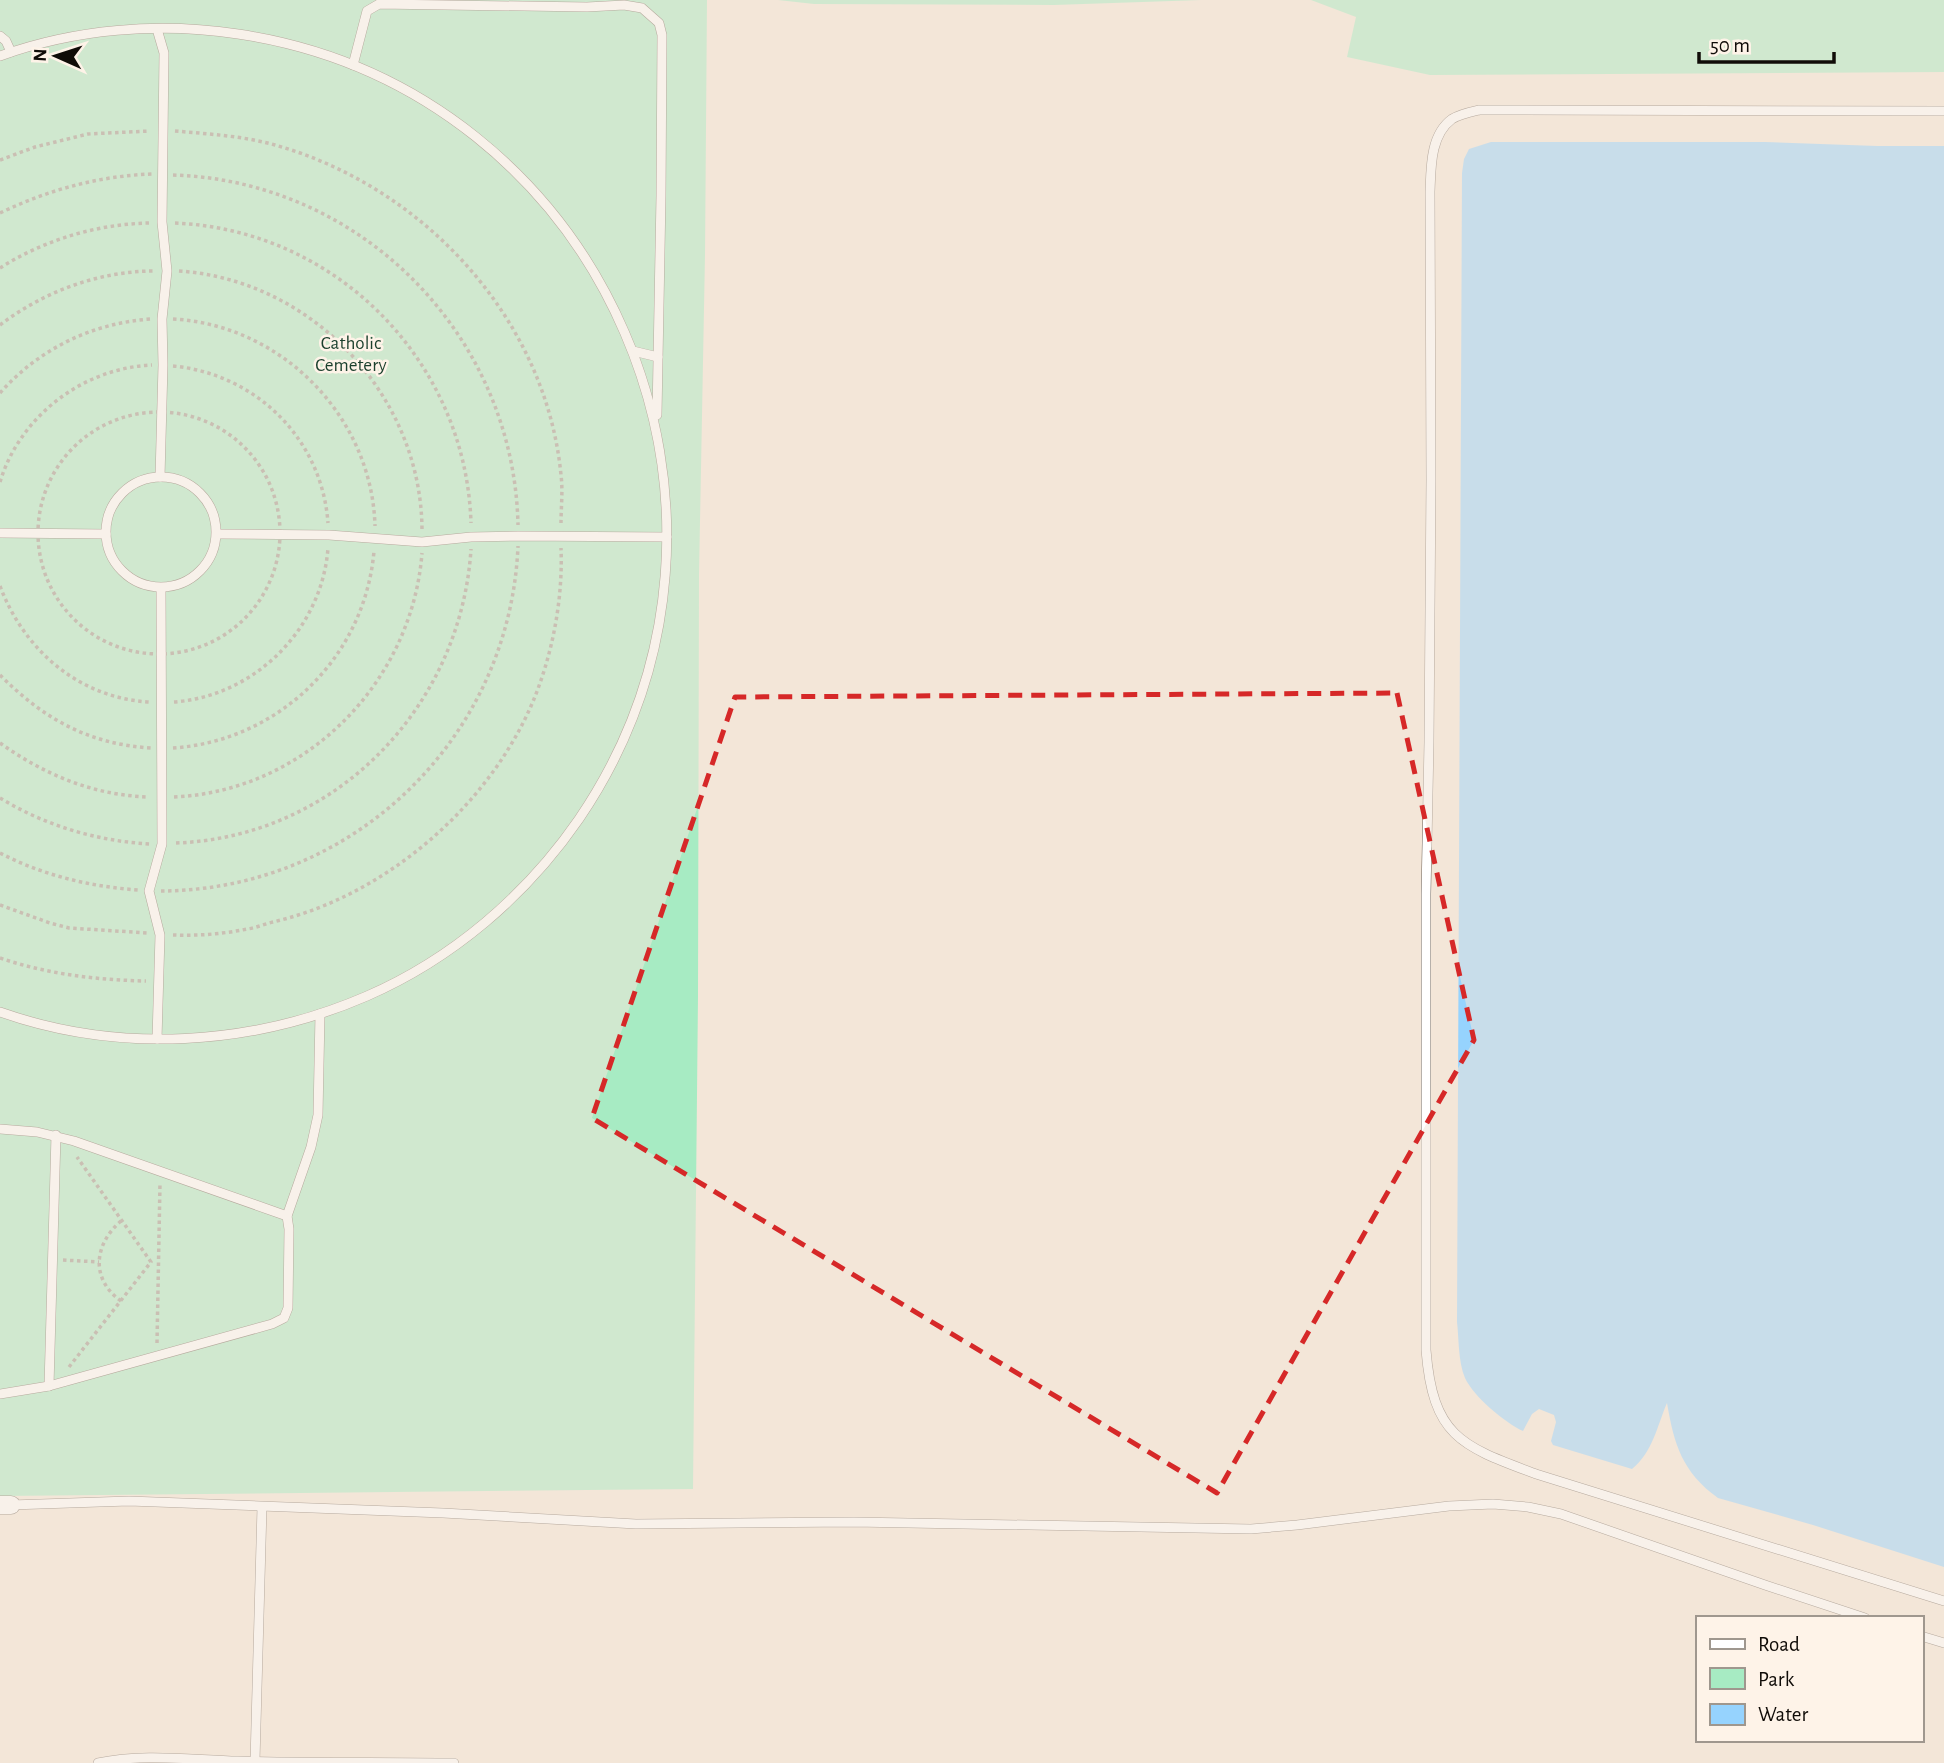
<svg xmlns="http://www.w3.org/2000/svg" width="1944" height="1763" font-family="'Alegreya Sans',sans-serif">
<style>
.green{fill:#a7ebc3}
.water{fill:#96d3fe}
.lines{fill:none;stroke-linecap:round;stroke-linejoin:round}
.service-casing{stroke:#6e6257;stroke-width:10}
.minor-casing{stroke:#6e6257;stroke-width:19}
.path{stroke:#9a9086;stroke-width:3.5;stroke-dasharray:3.5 3.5;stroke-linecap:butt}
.service{stroke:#fff;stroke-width:9}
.minor{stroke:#fff;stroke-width:18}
.marked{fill:none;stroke:#d62828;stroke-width:5;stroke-dasharray:14 9;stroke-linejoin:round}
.labels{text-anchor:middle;stroke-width:5;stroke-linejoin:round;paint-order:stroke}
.park-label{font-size:19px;fill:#1a3f2c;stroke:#fef3e8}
</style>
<rect width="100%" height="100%" fill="#f3e6d8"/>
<g class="green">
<path d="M 0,0 L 707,0 L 705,255 L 699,575 L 698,996 L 693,1489 L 0,1496 Z"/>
<path d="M 778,0 L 1201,0 L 1054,5 L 814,4 Z"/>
<path d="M 1273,0 L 1944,0 L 1944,72 L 1430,75 L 1347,57 L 1356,17 L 1311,0 Z"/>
</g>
<path class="water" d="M 1491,142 L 1765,142 L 1877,146 L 1944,146 L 1944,1567 L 1813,1525 L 1718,1498 C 1682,1472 1674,1444 1667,1403 C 1657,1426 1653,1452 1632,1469 L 1553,1445 L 1551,1441 L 1556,1422 L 1554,1415 L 1539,1409 L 1532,1414 L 1523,1431 C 1504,1422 1474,1397 1465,1378 C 1458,1361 1459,1339 1457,1322 L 1462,173 L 1464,159 L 1469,149 Z"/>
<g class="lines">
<defs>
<g id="service">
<path d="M 157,29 L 164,53 L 162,222 L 167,271 L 162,319 L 163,365 L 160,477"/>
<path d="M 0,36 L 6,41 L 11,52"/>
<path d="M 0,56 C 75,29 158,22 238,34 C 606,89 787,513 579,819 C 526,896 452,959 367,996 C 252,1046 119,1054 0,1012"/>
<path d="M 353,65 L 367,11 L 379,4 L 587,7 L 624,5 L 642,8 L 659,23 L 662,35 L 661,196 L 657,415"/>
<path d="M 1944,111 L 1479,110 C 1470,112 1460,114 1452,119 C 1430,135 1431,168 1430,192 L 1431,480 L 1429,742 L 1426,894 L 1426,1350 C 1433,1437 1461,1446 1536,1474 L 1944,1601"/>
<path d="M 633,351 L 658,357"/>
<circle cx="161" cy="532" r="55"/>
<path d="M 0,533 L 106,534"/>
<path d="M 217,534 L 329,535 L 422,542 L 471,537 L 518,536 L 667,537"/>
<path d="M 157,1039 L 160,935 L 149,891 L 162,844 L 161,588"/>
<path d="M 0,1129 L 37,1132 L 74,1141 L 287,1216"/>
<path d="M 49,1386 L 56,1135"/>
<path d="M 0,1394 L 49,1386 L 272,1324 L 284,1318 L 288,1308 L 289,1229 L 287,1216 L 311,1147 L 318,1115 L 320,1014"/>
<path d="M 11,1505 L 129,1501 L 443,1513 L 636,1524 L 854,1522 L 1251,1529 L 1297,1525 L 1449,1506 L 1493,1504 L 1528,1507 L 1561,1514 L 1765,1585 L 1865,1618"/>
<path d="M 1921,1636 L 1944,1643"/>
<path d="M 255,1761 L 262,1507"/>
<path d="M 98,1763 C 143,1753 192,1760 238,1761 C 310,1763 382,1762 454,1763"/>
</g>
<path id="minor" d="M 0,1505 L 11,1505"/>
</defs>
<use href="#service" class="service-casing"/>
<use href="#minor" class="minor-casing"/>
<g class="path">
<path d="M 175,131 C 209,134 243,136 275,145 C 424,187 546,319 561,475 C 563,491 561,507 561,523"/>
<path d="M 0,160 L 35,147 L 88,134 L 150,131"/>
<path d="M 173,175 C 362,181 514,336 518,525"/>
<path d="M 0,213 C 48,190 98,176 152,174"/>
<path d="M 175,223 C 337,230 466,362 471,523"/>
<path d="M 0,268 C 44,240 97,224 149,223"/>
<path d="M 179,271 C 313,280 422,397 422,531"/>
<path d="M 173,319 C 282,325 372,417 375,526"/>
<path d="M 0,325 C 43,292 99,271 154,271"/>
<path d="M 173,366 C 256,374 322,439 328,523"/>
<path d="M 0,393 C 39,349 92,323 151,319"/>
<circle cx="159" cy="533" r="121"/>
<path d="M 0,482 C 20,416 83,368 152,365"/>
<path d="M 0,586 C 24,650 79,698 149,702"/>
<path d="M 0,675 C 44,719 88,744 151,748"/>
<path d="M 174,702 C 255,696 322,629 328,548"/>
<path d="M 0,743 C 45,775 93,795 148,797"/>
<path d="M 173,748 C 279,741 365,657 374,551"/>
<path d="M 174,797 C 305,791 412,683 422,553"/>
<path d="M 0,798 C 46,826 97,841 150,844"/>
<path d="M 176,843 C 336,837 461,707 471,549"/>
<path d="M 0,853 C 42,875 91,887 139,890"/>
<path d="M 161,891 C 353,890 510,738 518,546"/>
<path d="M 0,905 L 50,923 L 69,928 L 148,933"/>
<path d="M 173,935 C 197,936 223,934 247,929 C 256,928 264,924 273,922 C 385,896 490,806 534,699 C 553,652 563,598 561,548"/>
<path d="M 0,958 C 47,974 96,980 146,981"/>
<path d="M 63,1260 L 99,1262"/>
<path d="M 121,1301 C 90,1279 94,1244 121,1221"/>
<path d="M 157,1343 L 160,1183"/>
<path d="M 69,1367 L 151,1262 L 77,1157"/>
</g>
<use href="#service" class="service"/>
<use href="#minor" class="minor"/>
</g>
<path d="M0 0H1944V1763H0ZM 1397,693 L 1474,1040 L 1217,1493 L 592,1118 L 735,697 Z" fill="#f3e6d8" fill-opacity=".55" fill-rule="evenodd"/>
<path class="marked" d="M 1397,693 L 1474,1040 L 1217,1493 L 592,1118 L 735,697 Z"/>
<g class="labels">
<g class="park-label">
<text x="351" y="349">Catholic<tspan x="351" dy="22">Cemetery</tspan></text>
</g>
</g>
<rect x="1696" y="1616" width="228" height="126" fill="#fef3e8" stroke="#9f978e" stroke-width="2"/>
<rect x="1710" y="1639" width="35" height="10" fill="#ffffff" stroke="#9f978e" stroke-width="2"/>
<text x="1758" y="1651" font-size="21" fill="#100c08">Road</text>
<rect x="1710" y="1668" width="35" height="21" fill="#a7ebc3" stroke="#9f978e" stroke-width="2"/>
<text x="1758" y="1686" font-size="21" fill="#100c08">Park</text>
<rect x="1710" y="1704" width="35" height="21" fill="#96d3fe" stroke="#9f978e" stroke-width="2"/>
<text x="1758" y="1721" font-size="21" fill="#100c08">Water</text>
<g transform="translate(56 56) rotate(273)" stroke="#fef3e8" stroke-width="5" paint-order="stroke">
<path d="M0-5L12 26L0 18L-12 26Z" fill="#100c08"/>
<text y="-10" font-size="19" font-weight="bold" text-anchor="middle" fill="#100c08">N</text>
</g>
<path d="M1699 52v10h135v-10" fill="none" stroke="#100c08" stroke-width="3.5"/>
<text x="1710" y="52" font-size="21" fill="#100c08" stroke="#fef3e8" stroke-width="5" paint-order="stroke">50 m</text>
</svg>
